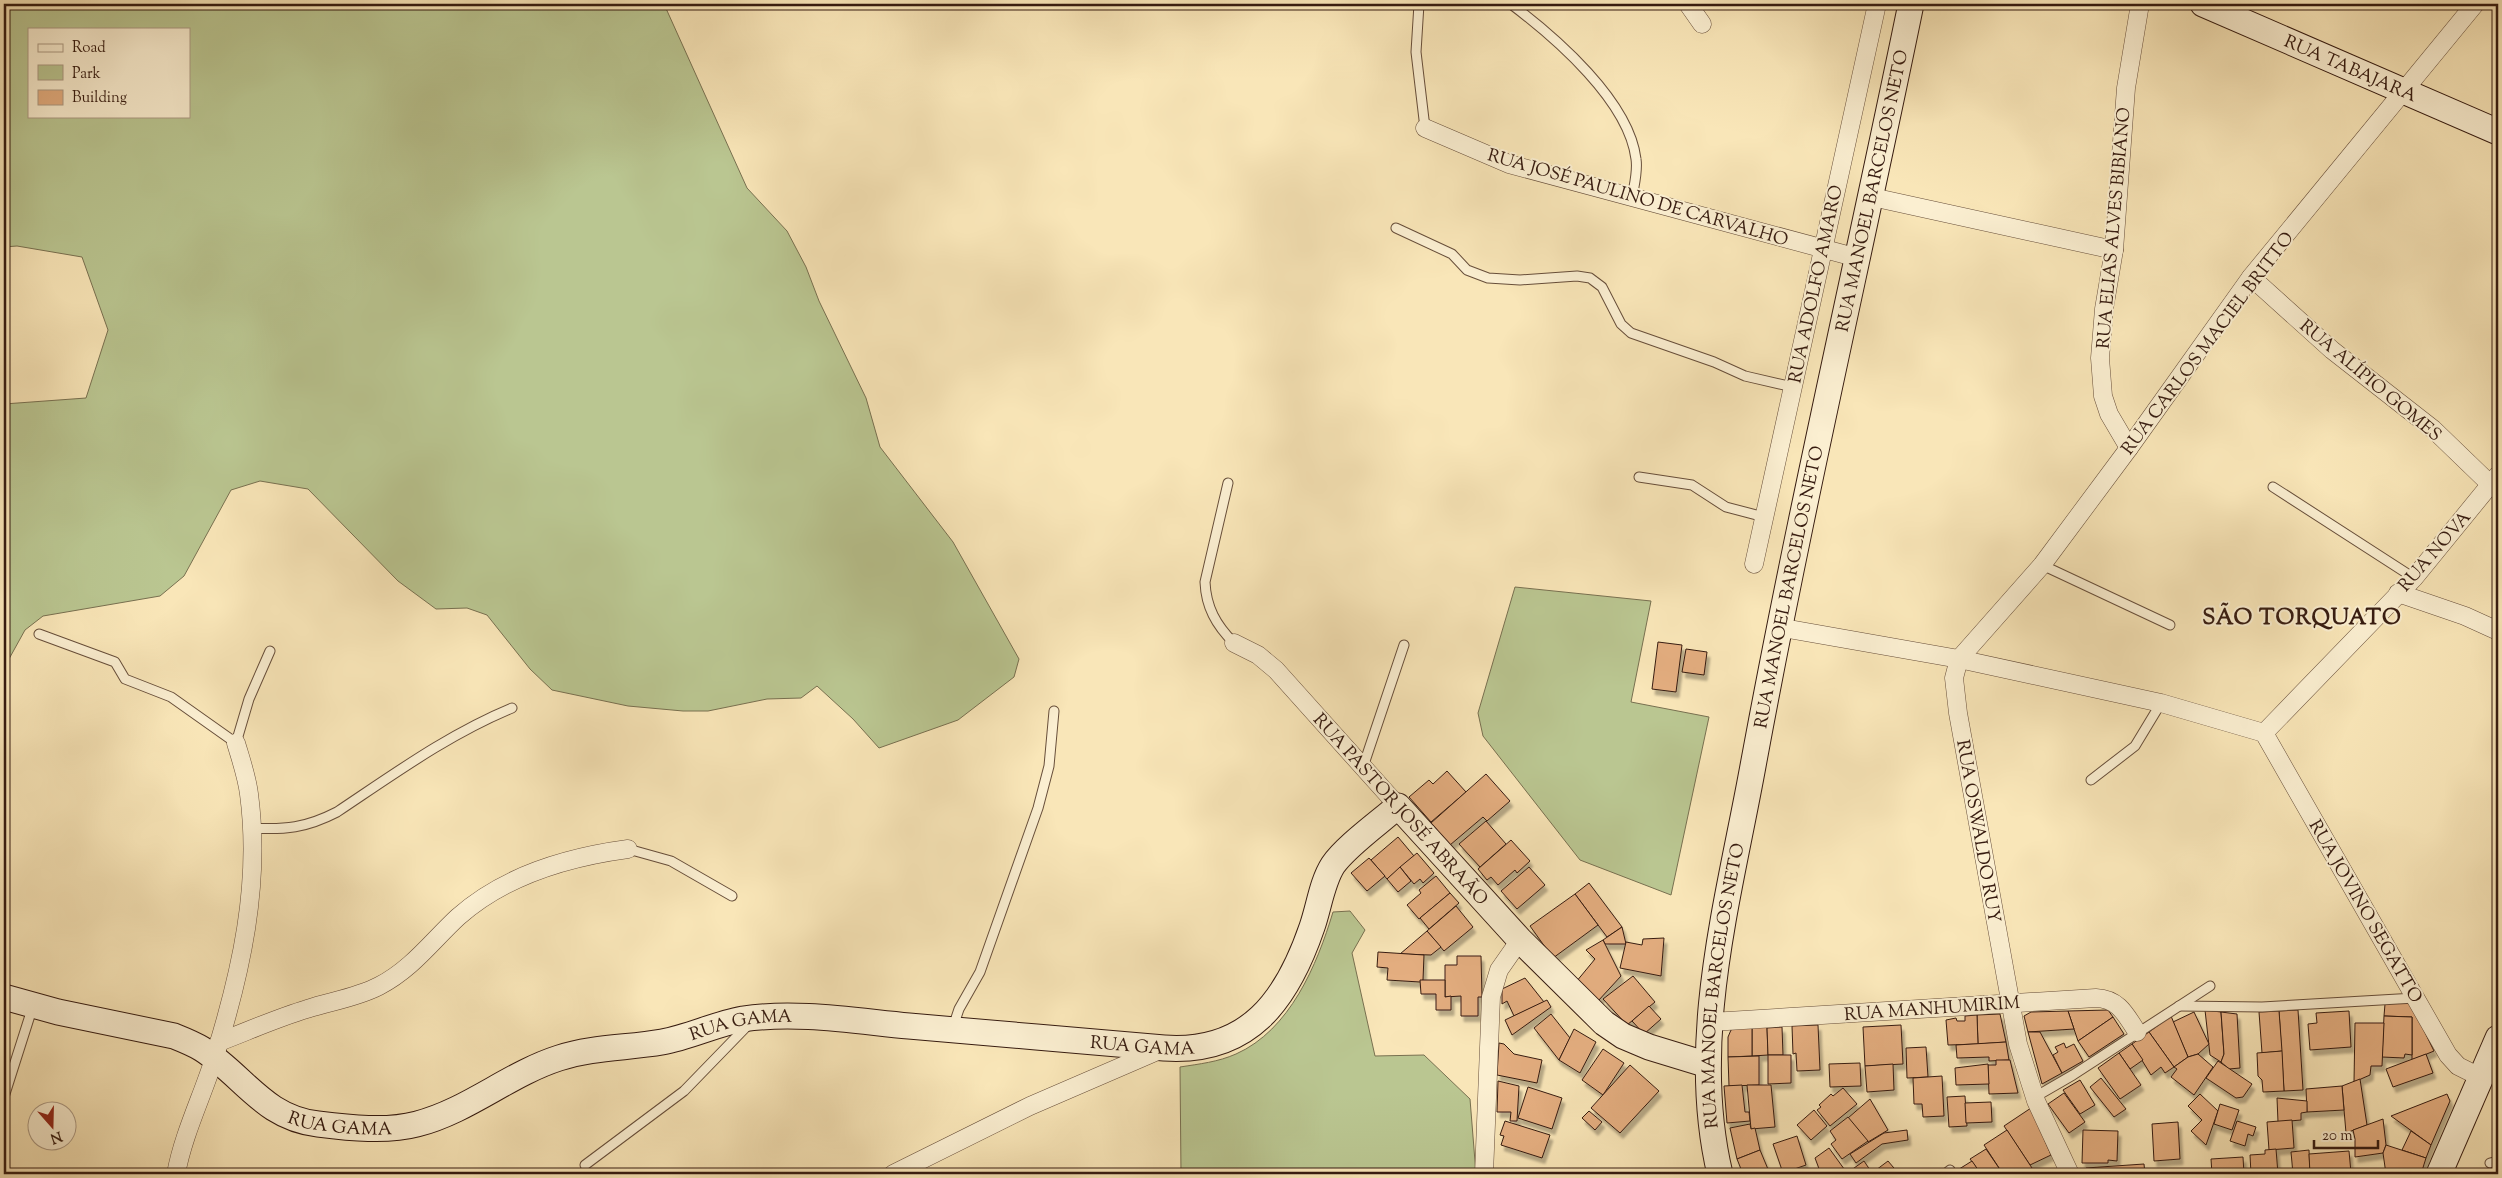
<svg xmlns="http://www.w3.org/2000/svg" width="2502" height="1178" font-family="'Sorts Mill Goudy',serif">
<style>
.green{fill:#bac691;stroke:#787050;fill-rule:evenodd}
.building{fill:#e4ae80;stroke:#361b10;filter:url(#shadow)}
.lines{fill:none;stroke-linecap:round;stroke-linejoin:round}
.lane-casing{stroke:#674e3a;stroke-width:11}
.street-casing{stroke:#674e3a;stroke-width:19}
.secondary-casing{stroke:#361b10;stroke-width:27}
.lane{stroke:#fbefd1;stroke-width:9}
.street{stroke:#fbefd1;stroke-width:18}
.secondary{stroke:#fbefd1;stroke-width:25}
.labels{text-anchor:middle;stroke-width:4;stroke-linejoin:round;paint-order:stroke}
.street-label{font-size:18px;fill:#361b10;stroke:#fbefd1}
.district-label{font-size:22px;font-weight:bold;letter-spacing:1px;fill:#361b10;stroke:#fbefd1}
</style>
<defs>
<filter id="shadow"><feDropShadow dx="3" dy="5.5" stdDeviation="1" flood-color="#0004"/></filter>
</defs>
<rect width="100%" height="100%" fill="#f9e6b8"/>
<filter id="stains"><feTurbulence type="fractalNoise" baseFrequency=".004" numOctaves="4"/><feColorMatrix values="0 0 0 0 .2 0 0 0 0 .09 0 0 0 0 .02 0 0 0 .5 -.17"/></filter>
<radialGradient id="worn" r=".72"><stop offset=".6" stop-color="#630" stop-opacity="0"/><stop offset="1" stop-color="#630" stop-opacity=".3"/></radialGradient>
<g class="green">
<path d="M 4,4 L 664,4 L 747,188 L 787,231 L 806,267 L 819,301 L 866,398 L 880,447 L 953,542 L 1019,659 L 1014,677 L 958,720 L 879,748 L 853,719 L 817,686 L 801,698 L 767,699 L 708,711 L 683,711 L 628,706 L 552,690 L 530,669 L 487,615 L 467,608 L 436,609 L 398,581 L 308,489 L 260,481 L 231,490 L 184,576 L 160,596 L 43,616 L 25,630 L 4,668 L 4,404 L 86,398 L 108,330 L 82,257 L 17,246 L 4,247 ZM 29,29 L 189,29 L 189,116 L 29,116 Z"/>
<path d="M 1515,587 L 1651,601 L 1631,702 L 1709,717 L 1671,895 L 1580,860 L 1483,736 L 1478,713 Z"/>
<path d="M 1350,911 L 1365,930 L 1352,953 L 1375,1056 L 1424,1055 L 1470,1099 L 1476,1174 L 1181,1174 L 1180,1067 C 1199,1064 1218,1062 1236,1054 C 1290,1030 1317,965 1333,912 Z"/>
</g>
<g class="building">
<path d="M 1658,642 L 1682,645 L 1676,692 L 1652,689 Z"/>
<path d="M 1686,649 L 1707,652 L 1704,675 L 1682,672 Z"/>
<path d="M 1447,771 L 1466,792 L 1431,822 L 1409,797 L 1429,780 L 1433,784 Z"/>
<path d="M 1486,774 L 1510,801 L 1487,821 L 1483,817 L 1450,845 L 1431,823 Z"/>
<path d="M 1486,821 L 1506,844 L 1480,867 L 1459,844 Z"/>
<path d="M 1398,837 L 1414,856 L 1387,879 L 1371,860 Z"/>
<path d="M 1511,840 L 1530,861 L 1517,873 L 1515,870 L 1498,885 L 1491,877 L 1487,880 L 1478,869 Z"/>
<path d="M 1417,853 L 1434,873 L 1423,883 L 1420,879 L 1414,884 L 1400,867 Z"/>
<path d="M 1369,858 L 1385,876 L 1367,891 L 1351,873 Z"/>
<path d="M 1400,867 L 1411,881 L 1398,892 L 1387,879 Z"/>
<path d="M 1529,867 L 1545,885 L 1517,909 L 1501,891 Z"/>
<path d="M 1436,876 L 1450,893 L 1419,919 L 1407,905 L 1421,893 L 1419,890 Z"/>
<path d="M 1589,883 L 1622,927 L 1607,937 L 1575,894 Z"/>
<path d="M 1450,893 L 1459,903 L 1429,929 L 1420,918 Z"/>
<path d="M 1575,894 L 1598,925 L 1553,958 L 1530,926 Z"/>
<path d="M 1456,906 L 1473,927 L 1444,951 L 1427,931 Z"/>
<path d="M 1622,927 L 1626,944 L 1605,944 L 1603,940 Z"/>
<path d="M 1427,931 L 1441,947 L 1431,955 L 1400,954 Z"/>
<path d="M 1664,938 L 1661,976 L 1620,968 L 1626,942 L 1642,945 L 1643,939 Z"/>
<path d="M 1603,940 L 1621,976 L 1598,1001 L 1576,982 L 1595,959 L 1586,950 Z"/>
<path d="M 1378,952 L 1424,955 L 1423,980 L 1420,982 L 1387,980 L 1388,968 L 1377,967 Z"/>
<path d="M 1457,956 L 1481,956 L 1482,997 L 1478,997 L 1478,1016 L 1461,1016 L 1461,996 L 1445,997 L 1445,965 L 1457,965 Z"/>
<path d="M 1633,976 L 1655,1002 L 1627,1025 L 1603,999 Z"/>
<path d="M 1525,978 L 1544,1002 L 1514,1016 L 1507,1001 L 1502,1004 L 1502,989 Z"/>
<path d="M 1420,980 L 1445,980 L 1445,997 L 1451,996 L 1451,1010 L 1436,1010 L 1436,994 L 1421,994 Z"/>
<path d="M 1547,1000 L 1551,1007 L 1512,1035 L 1505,1020 Z"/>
<path d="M 2410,1002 L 2434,1051 L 2412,1060 L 2412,1017 L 2384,1016 L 2385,1004 Z"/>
<path d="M 1649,1006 L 1661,1019 L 1644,1034 L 1632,1021 Z"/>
<path d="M 2108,1010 L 2113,1017 L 2078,1041 L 2068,1011 Z"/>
<path d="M 2205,1010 L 2221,1012 L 2224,1054 L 2221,1062 L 2210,1055 Z"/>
<path d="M 2298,1010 L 2303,1090 L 2284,1091 L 2279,1011 Z"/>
<path d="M 2068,1011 L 2074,1029 L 2028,1032 L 2024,1016 L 2031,1012 Z"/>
<path d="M 2279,1011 L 2282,1051 L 2262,1053 L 2259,1012 Z"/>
<path d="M 2349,1011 L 2351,1047 L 2310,1050 L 2308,1024 L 2317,1023 L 2316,1013 Z"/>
<path d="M 2194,1012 L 2209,1044 L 2198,1054 L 2188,1057 L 2173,1022 Z"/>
<path d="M 2221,1012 L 2237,1014 L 2240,1068 L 2229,1069 L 2221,1062 L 2224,1054 Z"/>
<path d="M 1551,1014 L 1570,1038 L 1559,1060 L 1534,1028 Z"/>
<path d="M 2000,1014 L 2006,1042 L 1978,1044 L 1977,1015 Z"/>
<path d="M 1977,1015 L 1978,1044 L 1948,1045 L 1946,1020 L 1956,1018 L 1957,1021 L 1965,1021 L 1965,1016 Z"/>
<path d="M 2171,1016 L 2188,1057 L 2174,1067 L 2149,1032 Z"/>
<path d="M 2384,1016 L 2412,1017 L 2412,1055 L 2405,1054 L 2404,1058 L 2382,1057 Z"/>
<path d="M 2113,1017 L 2124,1034 L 2089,1057 L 2078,1041 Z"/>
<path d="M 2355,1023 L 2384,1023 L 2382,1066 L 2371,1066 L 2370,1075 L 2354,1082 Z"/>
<path d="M 1818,1025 L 1820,1070 L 1797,1071 L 1796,1053 L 1793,1054 L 1792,1026 Z"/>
<path d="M 1901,1025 L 1903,1064 L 1865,1066 L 1863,1027 Z"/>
<path d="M 1767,1026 L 1768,1055 L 1752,1056 L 1752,1027 Z"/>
<path d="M 1752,1027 L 1752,1056 L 1728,1057 L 1728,1037 L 1731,1030 L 1734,1028 Z"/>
<path d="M 1782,1027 L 1783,1055 L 1768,1055 L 1767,1028 Z"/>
<path d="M 1574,1029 L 1596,1042 L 1580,1073 L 1559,1060 Z"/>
<path d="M 2028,1032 L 2040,1032 L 2062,1073 L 2042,1084 Z"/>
<path d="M 2149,1032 L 2174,1067 L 2165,1073 L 2161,1067 L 2151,1075 L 2132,1044 Z"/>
<path d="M 2006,1042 L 2009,1060 L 1989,1061 L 1989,1057 L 1957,1058 L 1956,1045 Z"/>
<path d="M 1499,1043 L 1504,1044 L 1514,1054 L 1542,1060 L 1537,1083 L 1497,1075 Z"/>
<path d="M 2064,1043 L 2066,1048 L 2074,1044 L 2083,1061 L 2062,1073 L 2053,1055 L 2058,1052 L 2055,1047 Z"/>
<path d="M 2132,1044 L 2143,1060 L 2130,1069 L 2119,1053 Z"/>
<path d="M 1926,1047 L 1928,1077 L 1907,1078 L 1906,1048 Z"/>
<path d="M 1603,1049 L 1624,1063 L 1603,1095 L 1582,1080 Z"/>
<path d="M 2282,1051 L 2284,1091 L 2263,1092 L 2262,1080 L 2258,1076 L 2257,1053 Z"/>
<path d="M 2119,1053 L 2141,1085 L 2120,1099 L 2098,1068 Z"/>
<path d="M 2198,1054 L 2213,1067 L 2194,1095 L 2171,1077 L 2177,1069 L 2174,1067 L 2188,1057 Z"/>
<path d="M 2426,1054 L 2433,1073 L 2393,1087 L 2386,1069 Z"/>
<path d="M 1768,1055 L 1791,1055 L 1791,1083 L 1768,1084 Z"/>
<path d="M 1759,1056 L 1759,1085 L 1729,1086 L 1728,1057 Z"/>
<path d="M 1996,1060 L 2010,1060 L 2018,1093 L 1989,1094 L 1988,1065 L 1996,1065 Z"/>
<path d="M 2218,1061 L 2252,1084 L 2243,1097 L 2236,1098 L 2206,1078 Z"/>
<path d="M 1860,1063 L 1861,1086 L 1830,1087 L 1829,1064 Z"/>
<path d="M 1893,1064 L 1894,1090 L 1867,1092 L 1865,1066 Z"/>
<path d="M 1988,1064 L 1989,1084 L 1956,1085 L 1955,1068 Z"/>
<path d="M 1630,1065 L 1659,1091 L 1620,1133 L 1591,1108 Z"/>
<path d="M 1942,1076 L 1944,1116 L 1923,1117 L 1922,1104 L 1914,1104 L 1913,1078 Z"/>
<path d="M 2101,1078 L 2126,1109 L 2114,1117 L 2090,1087 Z"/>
<path d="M 2360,1079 L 2367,1125 L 2346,1133 L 2342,1086 Z"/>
<path d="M 2080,1080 L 2095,1105 L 2080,1114 L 2063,1090 Z"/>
<path d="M 1498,1081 L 1519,1086 L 1517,1121 L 1510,1121 L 1511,1112 L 1497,1112 Z"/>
<path d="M 1742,1085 L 1745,1112 L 1749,1112 L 1750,1121 L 1727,1123 L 1724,1086 Z"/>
<path d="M 1747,1085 L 1771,1085 L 1775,1127 L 1751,1129 Z"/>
<path d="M 2342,1086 L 2344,1110 L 2307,1112 L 2306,1089 Z"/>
<path d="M 1528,1087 L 1562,1098 L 1552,1129 L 1518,1118 Z"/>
<path d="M 1843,1088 L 1857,1104 L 1830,1126 L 1817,1110 L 1821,1107 L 1819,1105 L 1831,1094 L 1833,1096 Z"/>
<path d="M 2064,1093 L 2085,1122 L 2069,1133 L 2048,1104 Z"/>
<path d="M 2200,1094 L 2218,1111 L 2206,1145 L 2191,1131 L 2202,1120 L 2188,1106 Z"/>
<path d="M 2447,1094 L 2450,1101 L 2431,1145 L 2391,1116 Z"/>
<path d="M 1965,1096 L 1967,1126 L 1949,1127 L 1947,1097 Z"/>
<path d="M 2277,1098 L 2307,1101 L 2307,1112 L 2301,1113 L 2301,1120 L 2278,1122 Z"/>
<path d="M 1870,1099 L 1888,1130 L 1868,1142 L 1848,1118 Z"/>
<path d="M 1991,1102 L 1992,1122 L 1966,1123 L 1965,1103 Z"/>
<path d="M 2220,1104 L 2239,1110 L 2232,1130 L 2214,1124 Z"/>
<path d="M 2031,1108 L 2051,1155 L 2030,1165 L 2004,1126 Z"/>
<path d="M 1814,1110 L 1827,1126 L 1811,1140 L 1797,1125 Z"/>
<path d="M 1589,1111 L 1602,1122 L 1595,1130 L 1582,1118 Z"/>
<path d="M 1848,1117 L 1868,1141 L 1842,1159 L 1831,1144 L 1836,1140 L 1830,1131 Z"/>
<path d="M 2383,1119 L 2386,1145 L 2383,1153 L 2355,1157 L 2355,1139 L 2353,1130 Z"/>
<path d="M 2292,1120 L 2294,1148 L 2269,1150 L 2267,1122 Z"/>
<path d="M 1505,1121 L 1550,1135 L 1542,1158 L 1501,1145 L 1504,1136 L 1500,1135 Z"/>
<path d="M 2237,1121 L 2256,1127 L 2253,1136 L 2248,1134 L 2245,1146 L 2230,1141 Z"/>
<path d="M 2178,1122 L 2180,1159 L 2154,1161 L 2152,1124 Z"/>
<path d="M 1750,1124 L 1751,1129 L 1755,1128 L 1760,1150 L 1737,1159 L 1730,1128 Z"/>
<path d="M 1907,1130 L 1908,1140 L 1882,1144 L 1856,1163 L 1850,1154 L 1884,1133 Z"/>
<path d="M 2007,1130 L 2030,1165 L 2036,1174 L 2003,1174 L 1984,1145 Z"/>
<path d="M 2083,1130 L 2118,1131 L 2117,1161 L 2108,1160 L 2108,1163 L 2082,1163 Z"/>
<path d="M 2411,1131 L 2431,1145 L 2426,1158 L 2402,1150 Z"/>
<path d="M 1797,1136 L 1806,1165 L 1783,1173 L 1773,1144 Z"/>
<path d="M 2386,1145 L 2426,1158 L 2421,1174 L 2386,1174 L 2383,1153 Z"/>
<path d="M 1829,1148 L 1847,1173 L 1864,1161 L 1872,1173 L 1821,1174 L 1815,1158 Z"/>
<path d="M 1986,1149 L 2003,1174 L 1981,1174 L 1970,1159 Z"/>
<path d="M 2276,1149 L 2278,1174 L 2251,1174 L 2250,1155 L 2265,1154 L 2265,1150 Z"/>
<path d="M 1760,1150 L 1770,1174 L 1743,1174 L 1737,1159 Z"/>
<path d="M 2309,1150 L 2310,1174 L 2293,1174 L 2291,1152 Z"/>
<path d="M 2349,1151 L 2351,1173 L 2310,1174 L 2309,1154 Z"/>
<path d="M 2243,1157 L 2244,1174 L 2212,1174 L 2211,1159 Z"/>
<path d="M 1888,1161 L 1899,1174 L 1871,1174 L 1872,1173 Z"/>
<path d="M 1972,1161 L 1981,1174 L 1958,1174 L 1956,1171 Z"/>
<path d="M 2144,1164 L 2145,1174 L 2088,1174 L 2086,1168 Z"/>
<path d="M 2498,1164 L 2498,1174 L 2493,1174 L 2491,1167 Z"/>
</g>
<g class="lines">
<defs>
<g id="lane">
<path d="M 1419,4 L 1416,52 L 1425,128"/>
<path d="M 1511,4 C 1556,38 1629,101 1636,159 C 1638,172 1634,185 1632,198"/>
<path d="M 1396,228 L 1452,254 L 1467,270 L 1488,278 L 1520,280 L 1577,276 L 1590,278 L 1602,287 L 1621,324 L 1631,333 L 1714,362 L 1745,376 L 1793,387"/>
<path d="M 1639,477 L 1692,485 L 1726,507 L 1764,517"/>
<path d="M 1228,483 L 1205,582 C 1206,607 1216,625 1234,643"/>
<path d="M 2273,487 L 2414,578"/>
<path d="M 2042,565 L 2170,625"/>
<path d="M 39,634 L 115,662 L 125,679 L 171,697 L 236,743 L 249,699 L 270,651"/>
<path d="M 1363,767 L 1404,645"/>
<path d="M 2091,780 L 2135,746 L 2161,703"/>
<path d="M 251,828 C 285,830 306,828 337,812 C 394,774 449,734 512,708"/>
<path d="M 628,849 L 671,861 L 732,896"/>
<path d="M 2179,1006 L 2262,1007 L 2415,998"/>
<path d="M 953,1027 L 959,1009 L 980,972 L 1038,808 L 1049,766 L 1054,711"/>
<path d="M 4,1097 L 33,1006"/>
<path d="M 2035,1097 L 2073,1075 L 2210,986"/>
<path d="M 2490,1163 L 2498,1161"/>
<path d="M 585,1165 L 684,1091 L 750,1023"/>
<path d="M 1945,1174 L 1950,1170"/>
</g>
<g id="street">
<path d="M 1688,4 L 1702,24"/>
<path d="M 1425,128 L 1509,164 L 1858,258"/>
<path d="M 1872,197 L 2114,250"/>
<path d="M 2251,277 L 2332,350 L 2433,429 L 2490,484"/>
<path d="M 2129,448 L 2109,414 L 2103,396 L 2100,358 L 2104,309 L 2114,250 L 2126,88 L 2140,4"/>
<path d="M 1754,564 L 1877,4"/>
<path d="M 2398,593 L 2465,616 L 2498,631"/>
<path d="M 1778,627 L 1959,659 L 2161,703 L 2264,733"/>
<path d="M 1234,643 L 1258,655 L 1276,670 L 1398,806"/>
<path d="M 2264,733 L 2448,1055 L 2458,1066 L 2480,1077"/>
<path d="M 2264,733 L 2414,578 L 2498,475"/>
<path d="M 1711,1022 L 2096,998 C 2119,999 2126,1015 2137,1032"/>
<path d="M 219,1042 C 248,1031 277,1018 307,1009 C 331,1001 356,998 379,986 C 412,969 432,941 458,917 C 504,876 568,857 628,849"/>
<path d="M 176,1174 C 183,1135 202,1097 214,1059 C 241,973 261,884 249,794 C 247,777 241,760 236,743"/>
<path d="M 893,1174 L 1030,1106 L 1162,1049"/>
<path d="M 1484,1174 L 1491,997 L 1499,970 L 1520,940"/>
<path d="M 2070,1174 L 2036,1101 L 2018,1044 L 1958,713 L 1954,678 L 1959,659 L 2042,565 L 2129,448 L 2251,277 L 2475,4"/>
</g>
<g id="secondary">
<path id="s1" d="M 2203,4 L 2498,132"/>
<path id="s2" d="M 4,997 L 58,1012 L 174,1036 C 184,1040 194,1044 202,1049 C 244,1076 264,1118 318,1124 C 350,1128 387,1132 417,1124 C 468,1111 509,1074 559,1058 C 592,1047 628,1048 662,1042 C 690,1037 715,1024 743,1019 C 797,1011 855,1021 909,1026 C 994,1033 1079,1041 1164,1048 C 1249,1054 1287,1000 1312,927 C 1319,907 1322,882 1333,865 C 1346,846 1380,822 1398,806 L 1520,940 L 1604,1023 L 1623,1036 L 1649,1047 L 1708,1065"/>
<path id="s3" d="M 1720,1174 C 1688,1040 1729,898 1753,766 C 1800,510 1859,258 1911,4"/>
<path d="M 2439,1174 L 2498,1038"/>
</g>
</defs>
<use href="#lane" class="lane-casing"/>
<use href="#street" class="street-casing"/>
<use href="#secondary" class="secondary-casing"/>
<use href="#lane" class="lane"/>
<use href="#street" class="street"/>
<use href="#secondary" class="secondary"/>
</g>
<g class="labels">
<g class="street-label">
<text dy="6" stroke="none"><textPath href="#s1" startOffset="161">RUA TABAJARA</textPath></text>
<text dy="6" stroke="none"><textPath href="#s3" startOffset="1000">RUA MANOEL BARCELOS NETO</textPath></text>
<text transform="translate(1638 197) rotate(16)" y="6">RUA JOSÉ PAULINO DE CARVALHO</text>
<text transform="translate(2113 228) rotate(-85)" y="6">RUA ELIAS ALVES BIBIANO</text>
<text transform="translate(1815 284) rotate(-78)" y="6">RUA ADOLFO AMARO</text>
<text transform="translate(2207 343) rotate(-53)" y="6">RUA CARLOS MACIEL BRITTO</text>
<text transform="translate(2371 380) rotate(40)" y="6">RUA ALÍPIO GOMES</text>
<text transform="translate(2434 551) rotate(-49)" y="6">RUA NOVA</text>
<text dy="6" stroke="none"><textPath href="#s3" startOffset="595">RUA MANOEL BARCELOS NETO</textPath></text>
<text transform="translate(1401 809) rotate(48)" y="6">RUA PASTOR JOSÉ ABRAÃO</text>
<text transform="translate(1979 831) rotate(80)" y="6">RUA OSWALDO RUY</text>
<text transform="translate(2366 911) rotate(60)" y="6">RUA JOVINO SEGATTO</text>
<text dy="6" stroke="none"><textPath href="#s3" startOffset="190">RUA MANOEL BARCELOS NETO</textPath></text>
<text transform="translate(1932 1008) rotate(-4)" y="6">RUA MANHUMIRIM</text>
<text dy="6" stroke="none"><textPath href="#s2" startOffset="788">RUA GAMA</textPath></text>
<text dy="6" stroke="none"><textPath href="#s2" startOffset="1192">RUA GAMA</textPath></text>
<text dy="6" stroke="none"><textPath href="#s2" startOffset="368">RUA GAMA</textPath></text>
</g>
<g class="district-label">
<text x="2302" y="624">SÃO TORQUATO</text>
</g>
</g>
<rect width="2502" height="1178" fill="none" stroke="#f9e6b8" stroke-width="20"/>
<rect x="5" y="5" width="2492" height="1168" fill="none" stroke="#361b10" stroke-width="2.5"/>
<rect x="10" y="10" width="2482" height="1158" fill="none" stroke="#361b10"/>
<rect x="28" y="28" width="162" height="90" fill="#fbefd1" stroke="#ac9a84"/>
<rect x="38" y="44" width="25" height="8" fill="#fbefd1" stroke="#ac9a84"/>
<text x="72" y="52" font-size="15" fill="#361b10">Road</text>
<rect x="38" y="65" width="25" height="15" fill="#bac691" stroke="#ac9a84"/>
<text x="72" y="78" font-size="15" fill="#361b10">Park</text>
<rect x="38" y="90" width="25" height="15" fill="#e4ae80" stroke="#ac9a84"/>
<text x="72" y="102" font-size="15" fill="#361b10">Building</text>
<g transform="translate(52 1126) rotate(160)"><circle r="24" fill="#fbefd1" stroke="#ac9a84"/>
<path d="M0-4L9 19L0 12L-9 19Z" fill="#8f2418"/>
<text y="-8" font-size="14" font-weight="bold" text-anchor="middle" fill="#361b10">N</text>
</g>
<path d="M2314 1140v8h64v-8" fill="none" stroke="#361b10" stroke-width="2.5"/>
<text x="2322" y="1140" font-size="15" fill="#361b10" stroke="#fbefd1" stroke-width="4" paint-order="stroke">20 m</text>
<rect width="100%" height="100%" filter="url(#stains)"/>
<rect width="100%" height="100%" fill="url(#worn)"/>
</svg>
